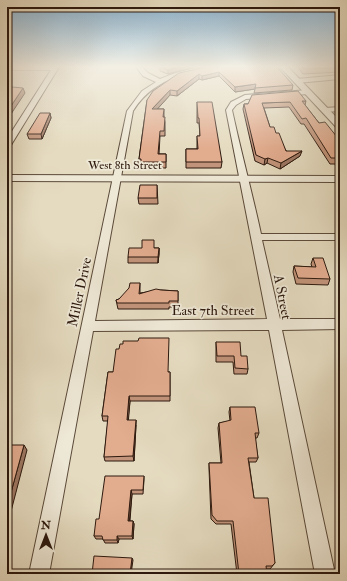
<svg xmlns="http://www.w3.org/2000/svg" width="347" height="581" font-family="'IM FELL Double Pica',serif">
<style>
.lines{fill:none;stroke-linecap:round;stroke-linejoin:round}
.minor-casing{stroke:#5b4a3a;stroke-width:2}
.tertiary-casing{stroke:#5b4a3a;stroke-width:2}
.minor{fill:#eee8d6;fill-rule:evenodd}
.tertiary{fill:#eee8d6;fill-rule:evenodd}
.wall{fill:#c2947b;stroke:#2d190e}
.shaded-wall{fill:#9e7864;stroke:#2d190e}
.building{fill:#e2ac8f;stroke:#2d190e}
.labels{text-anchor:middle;stroke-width:3.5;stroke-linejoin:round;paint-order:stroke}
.far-street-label{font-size:12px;fill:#2d190e;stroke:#eee8d6}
.street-label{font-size:14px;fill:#2d190e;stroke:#eee8d6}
</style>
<rect width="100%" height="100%" fill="#e5dbc0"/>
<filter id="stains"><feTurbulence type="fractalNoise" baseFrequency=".005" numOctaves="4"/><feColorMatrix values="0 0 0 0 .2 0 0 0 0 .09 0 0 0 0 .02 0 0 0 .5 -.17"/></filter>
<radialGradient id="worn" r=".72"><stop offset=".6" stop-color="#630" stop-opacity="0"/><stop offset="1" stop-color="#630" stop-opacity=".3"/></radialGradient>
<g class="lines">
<defs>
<g id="minor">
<path d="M 7,67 L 59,67 L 11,145 L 7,147 L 7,139 L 51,70 L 7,70 Z"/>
<path d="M 136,67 L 142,67 L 148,73 L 160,79 C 176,72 195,66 213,67 C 207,71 196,71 189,73 C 165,79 146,90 133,111 L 95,321 L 267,319 L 226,110 L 231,102 L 245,95 L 308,90 L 311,92 L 308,94 L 246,99 L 236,105 L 232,110 C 241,152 252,192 261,234 L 340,234 L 340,240 L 262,240 L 280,319 L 340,319 L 340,329 L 282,330 L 335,574 L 315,574 L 269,330 L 93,331 L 49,574 L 29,574 L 127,111 L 142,91 L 156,82 L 143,76 Z"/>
<path d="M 340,75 L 340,79 L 297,83 L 294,81 L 297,79 Z"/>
<path d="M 340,107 L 340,111 L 325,112 L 322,110 L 325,108 Z"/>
</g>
<g id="tertiary">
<path d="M 280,67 L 288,67 L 340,121 L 340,129 L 337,128 Z"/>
<path d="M 7,175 L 340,176 L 340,182 L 7,181 Z"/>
</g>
</defs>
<use href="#minor" class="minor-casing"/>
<use href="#tertiary" class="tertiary-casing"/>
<use href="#minor" class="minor"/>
<use href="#tertiary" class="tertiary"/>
</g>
<g class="wall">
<path d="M 155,67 L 196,67 L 168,74 L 160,71 L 160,68 Z"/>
<path d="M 206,67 L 293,85 L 292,90 L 254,93 L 255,89 L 235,92 L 219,76 L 202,80 L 199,79 L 177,96 L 170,95 L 157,109 L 164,109 L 164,117 L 165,122 L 165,136 L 160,136 L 159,154 L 166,154 L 166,168 L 142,168 L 141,164 L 139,164 L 139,159 L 147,100 Z"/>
<path d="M 298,67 L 340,67 L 340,72 L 303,74 Z"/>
<path d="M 306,101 L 305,105 L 319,123 L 337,137 L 340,137 L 340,169 L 338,169 L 335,164 L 330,164 L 304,124 L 301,124 L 289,107 L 264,108 L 270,127 L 276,133 L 286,151 L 300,156 L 280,169 L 267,163 L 264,165 L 255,161 L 243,109 L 244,104 Z"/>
<path d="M 197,102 L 222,162 L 221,168 L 186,168 L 186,149 L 197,149 L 197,136 L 200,136 L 199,123 L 197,123 Z"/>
<path d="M 50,113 L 51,118 L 42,139 L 29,139 L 27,134 Z"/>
<path d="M 157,185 L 158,204 L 139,204 L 138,198 Z"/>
<path d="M 154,248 L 159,248 L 159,254 L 158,263 L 128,263 L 128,257 Z"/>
<path d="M 313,258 L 330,279 L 328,285 L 296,284 L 293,272 L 294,266 L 312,267 L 311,264 Z"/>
<path d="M 140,283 L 140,293 L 161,290 L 178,291 L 178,307 L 169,307 L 169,309 L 118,309 L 116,300 L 119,299 Z"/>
<path d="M 216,342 L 241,356 L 248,369 L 247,374 L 234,374 L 233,362 L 216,362 Z"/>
<path d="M 108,372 L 170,372 L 170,401 L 130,401 L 128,420 L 136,425 L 134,461 L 105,461 L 104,457 L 108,421 L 103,421 L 102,416 Z"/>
<path d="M 230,407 L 259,433 L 257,438 L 255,438 L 258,458 L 256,462 L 249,462 L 254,498 L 275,563 L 270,569 L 266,569 L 267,574 L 237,574 L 231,524 L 216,524 L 211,519 L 209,468 L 209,463 L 221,463 L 218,428 L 219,423 L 230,421 L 229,412 Z"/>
<path d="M 144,476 L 144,480 L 143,494 L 132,494 L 130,521 L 133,521 L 134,524 L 133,539 L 119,539 L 118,543 L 105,543 L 103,539 L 96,539 L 94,536 L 99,519 Z"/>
</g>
<g class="shaded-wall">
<path d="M 179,67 L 196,67 L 168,74 L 168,70 Z"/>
<path d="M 219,72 L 219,76 L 202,80 L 202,76 Z"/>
<path d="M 199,74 L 199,79 L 177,96 L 177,91 Z"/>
<path d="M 256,84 L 255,89 L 235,92 L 235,87 Z"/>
<path d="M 23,88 L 25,93 L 7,120 L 7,112 Z"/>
<path d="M 170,90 L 170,95 L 153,114 L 152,109 Z"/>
<path d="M 50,113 L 51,118 L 42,139 L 41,134 Z"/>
<path d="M 302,151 L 300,156 L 280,169 L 281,163 Z"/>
<path d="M 268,158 L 267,163 L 264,165 L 265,159 Z"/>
<path d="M 159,248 L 159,254 L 158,263 L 158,257 Z"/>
<path d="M 129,396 L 130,401 L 128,425 L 127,420 Z"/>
<path d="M 136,420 L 136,425 L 134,461 L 133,456 Z"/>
<path d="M 24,445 L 27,450 L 9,519 L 7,517 L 7,507 Z"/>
<path d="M 131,490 L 132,494 L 129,524 L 128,521 Z"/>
<path d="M 133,521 L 134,524 L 133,539 L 132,536 Z"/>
<path d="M 117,536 L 119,539 L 118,543 L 117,540 Z"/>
<path d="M 132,558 L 133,560 L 131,574 L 130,574 Z"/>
</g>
<g class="building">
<path d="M 160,67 L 179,67 L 168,70 Z"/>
<path d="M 206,67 L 277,67 L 293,85 L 255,88 L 256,84 L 235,87 L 219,72 L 202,76 L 199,74 L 177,91 L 170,90 L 152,109 L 164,109 L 163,117 L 165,117 L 164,131 L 160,131 L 158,154 L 166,154 L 166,162 L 141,162 L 141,159 L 139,159 L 147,100 L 153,91 L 179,73 Z"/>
<path d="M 302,67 L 340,67 L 340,68 L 304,69 Z"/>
<path d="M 12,87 L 23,88 L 7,112 L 7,93 Z"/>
<path d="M 298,91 L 306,101 L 302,101 L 319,123 L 325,122 L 337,137 L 340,137 L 340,163 L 337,158 L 331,158 L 306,118 L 302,119 L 290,102 L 262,103 L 270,127 L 274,127 L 276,133 L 279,133 L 286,151 L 302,151 L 281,163 L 268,158 L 265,159 L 256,155 L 244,104 L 248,104 L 252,95 Z"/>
<path d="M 197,102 L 212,102 L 222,162 L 186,162 L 186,149 L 198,149 L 197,136 L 200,136 L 199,118 L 198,118 Z"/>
<path d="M 40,113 L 50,113 L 41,134 L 27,134 Z"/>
<path d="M 140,185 L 157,185 L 157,198 L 138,198 Z"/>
<path d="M 142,240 L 154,240 L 154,248 L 159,248 L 158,257 L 128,257 L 129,248 L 142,248 Z"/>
<path d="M 313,258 L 323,258 L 330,279 L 298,278 L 294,266 L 316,267 Z"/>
<path d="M 130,283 L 140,283 L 139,294 L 156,289 L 161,290 L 178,291 L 178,301 L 169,301 L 169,303 L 117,303 L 116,300 L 119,299 L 129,288 Z"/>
<path d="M 139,338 L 169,338 L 168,372 L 170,372 L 170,396 L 129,396 L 127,420 L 136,420 L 133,456 L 104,457 L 108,416 L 102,416 L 108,372 L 113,372 L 116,349 L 119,349 L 120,344 L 123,344 L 123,341 L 138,341 Z"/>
<path d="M 216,342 L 240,342 L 241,356 L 247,356 L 248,369 L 235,368 L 234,356 L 217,356 Z"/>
<path d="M 230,407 L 255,407 L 259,433 L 255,433 L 258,458 L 248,458 L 254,498 L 268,498 L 275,563 L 272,566 L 266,566 L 267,574 L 239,574 L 233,521 L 217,521 L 212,515 L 209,463 L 222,463 L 219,423 L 231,420 Z"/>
<path d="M 7,445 L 24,445 L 7,507 Z"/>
<path d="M 105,476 L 144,476 L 143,490 L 131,490 L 128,521 L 133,521 L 132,536 L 117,536 L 117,540 L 103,540 L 102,536 L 94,536 L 96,519 L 99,519 Z"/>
<path d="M 94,556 L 132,558 L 130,574 L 92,574 Z"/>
</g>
<linearGradient id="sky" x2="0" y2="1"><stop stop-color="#89b6d7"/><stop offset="0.45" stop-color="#f3efe3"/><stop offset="1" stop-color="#f3efe3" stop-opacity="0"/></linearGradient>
<rect width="347" height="148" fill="url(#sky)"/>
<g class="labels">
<g class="far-street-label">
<text x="125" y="169">West 8th Street</text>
</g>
<g class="street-label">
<text transform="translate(79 292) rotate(-78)" y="5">Miller Drive</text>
<text transform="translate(283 297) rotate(79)" y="5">A Street</text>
<text x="213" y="315">East 7th Street</text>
</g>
</g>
<rect width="347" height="581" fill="none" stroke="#e5dbc0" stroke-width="24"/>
<rect x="8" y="8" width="331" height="565" fill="none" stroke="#2d190e" stroke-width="2"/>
<rect x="12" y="12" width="323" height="557" fill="none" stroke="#2d190e"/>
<g transform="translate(46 535)" stroke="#eee8d6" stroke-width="3" paint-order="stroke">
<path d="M0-3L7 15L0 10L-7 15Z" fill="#2d190e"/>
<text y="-6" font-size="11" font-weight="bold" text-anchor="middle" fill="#2d190e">N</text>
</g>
<rect width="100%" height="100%" filter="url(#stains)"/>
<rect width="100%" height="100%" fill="url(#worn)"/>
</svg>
